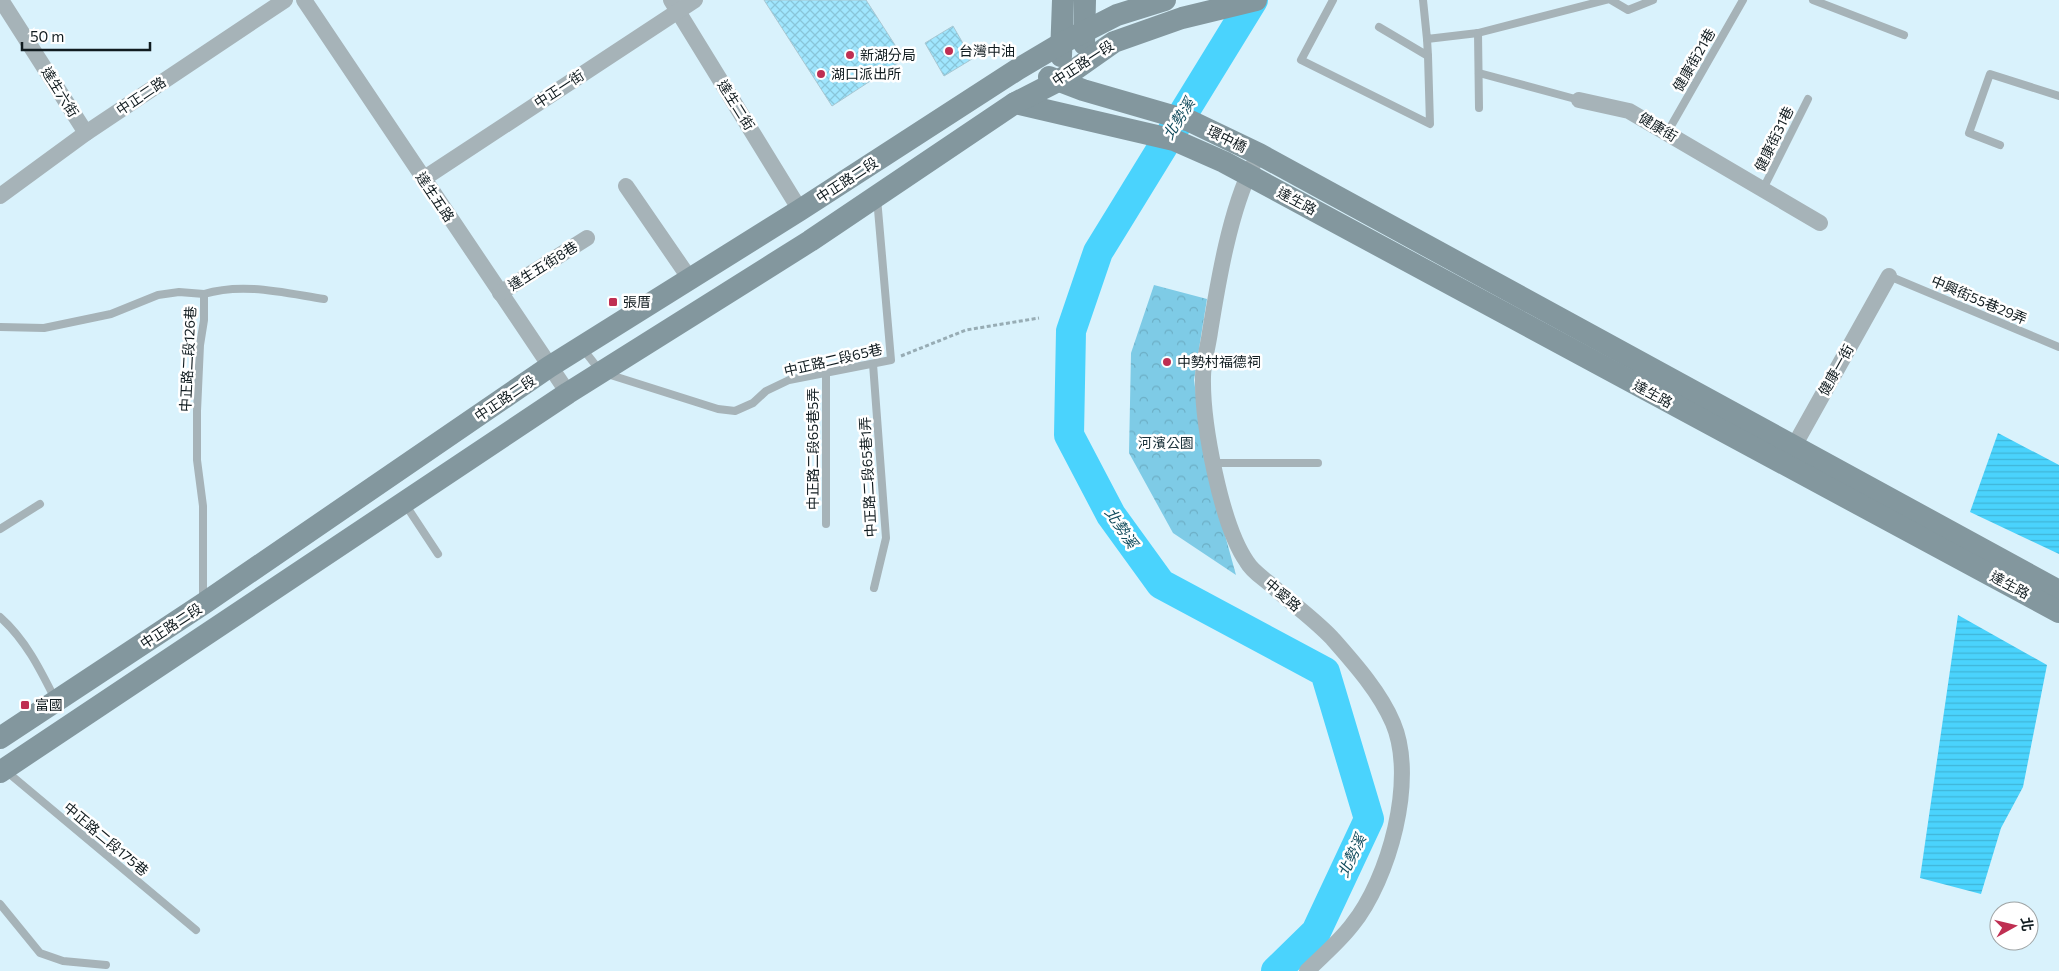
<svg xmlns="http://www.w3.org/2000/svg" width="2059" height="971" font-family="Commissioner,'Noto Sans TC',sans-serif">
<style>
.forest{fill:url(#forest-crowns)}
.water{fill:url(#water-rules)}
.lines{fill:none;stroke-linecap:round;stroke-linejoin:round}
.river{stroke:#4ad3fd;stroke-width:30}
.building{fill:url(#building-cross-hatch);stroke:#a8c7d2}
.path{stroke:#97acb4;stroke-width:3;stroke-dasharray:4 2.5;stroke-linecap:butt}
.lane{stroke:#a6b3b8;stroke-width:8}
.street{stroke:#a6b3b8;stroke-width:16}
.secondary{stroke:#83979e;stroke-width:22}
.poi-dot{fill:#bf2f52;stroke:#fff;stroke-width:2}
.labels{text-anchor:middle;stroke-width:5;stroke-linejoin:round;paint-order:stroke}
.poi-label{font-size:14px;fill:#101b1f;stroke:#fff;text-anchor:start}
.street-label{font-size:14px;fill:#101b1f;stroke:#fff}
.park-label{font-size:14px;fill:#1b323a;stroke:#fff}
.water-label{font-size:15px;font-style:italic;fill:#124c5d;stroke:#fff}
</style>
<defs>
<pattern id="forest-crowns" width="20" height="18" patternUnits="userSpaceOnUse" patternTransform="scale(1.25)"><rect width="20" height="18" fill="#7ecbe6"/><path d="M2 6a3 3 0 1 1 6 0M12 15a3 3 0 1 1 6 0" fill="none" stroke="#6caec5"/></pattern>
<pattern id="water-rules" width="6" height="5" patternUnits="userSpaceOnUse" patternTransform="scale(1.25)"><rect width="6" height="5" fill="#4ad3fd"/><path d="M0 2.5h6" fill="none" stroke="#40b5d8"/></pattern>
<pattern id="building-cross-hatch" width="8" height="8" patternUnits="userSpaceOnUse" patternTransform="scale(1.25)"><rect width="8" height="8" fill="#a0e6fe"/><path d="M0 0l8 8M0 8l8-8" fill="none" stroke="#89c5d9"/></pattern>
</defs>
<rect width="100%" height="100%" fill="#d9f2fc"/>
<path class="forest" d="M 1154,285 L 1207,299 L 1194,380 L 1206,466 L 1236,575 L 1173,533 L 1129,453 L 1131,353 Z"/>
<g class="water">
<path d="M 1998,433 L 2059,465 L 2059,554 L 1970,512 Z"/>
<path d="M 1958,615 L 2047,665 L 2023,787 L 2001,828 L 1981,894 L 1920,878 Z"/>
</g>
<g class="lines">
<path class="river" d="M 1253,0 L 1098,252 L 1071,331 L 1069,435 L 1111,515 L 1161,584 L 1325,672 L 1369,819 L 1316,932 L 1276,971"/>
</g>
<g class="building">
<path d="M 764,0 L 866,0 L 904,59 L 832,106 Z"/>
<path d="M 953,26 L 972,59 L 944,76 L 925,43 Z"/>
</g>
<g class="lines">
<path class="path" d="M 901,356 L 966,330 L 1039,318"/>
<g class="lane">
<path d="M 1333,0 L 1301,60 L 1430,124 L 1428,56"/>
<path d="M 1423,0 L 1427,39 L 1478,33 L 1606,0"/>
<path d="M 1611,0 L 1628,10 L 1653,0"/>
<path d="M 1813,0 L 1904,35"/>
<path d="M 1379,27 L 1428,56 L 1427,39"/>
<path d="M 1478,33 L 1479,108"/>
<path d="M 1479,73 L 1579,100"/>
<path d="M 1667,133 L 1743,0"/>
<path d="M 2000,145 L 1969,133 L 1990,74 L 2059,96"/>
<path d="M 1763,189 L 1808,99"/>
<path d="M 1889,276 L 2059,347"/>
<path d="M 204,294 C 243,282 285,293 324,299"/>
<path d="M 0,327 L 44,328 L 111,314 L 158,295 L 179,292 L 204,294 L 204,320 L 200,345 L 197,411 L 197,460 L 203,506 L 203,600"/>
<path d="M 583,349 L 601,372 L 718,409 L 735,411 L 753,403 L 766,391 L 789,380 L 891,360 L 877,198"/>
<path d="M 873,364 L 886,538 L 874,588"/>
<path d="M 826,374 L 826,524"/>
<path d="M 1214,463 L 1318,463"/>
<path d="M 405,504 L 438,554"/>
<path d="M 0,529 L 40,504"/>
<path d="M 0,617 C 25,639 40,669 55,699"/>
<path d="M 6,771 L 196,930"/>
<path d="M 0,904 L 40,953 L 63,961 L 106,965"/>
</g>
<g class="street">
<path d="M 1,0 L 86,133"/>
<path d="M 304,0 L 568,393"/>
<path d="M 671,0 L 800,210"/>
<path d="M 1579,100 L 1629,111 L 1820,223"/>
<path d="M 1253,165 C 1230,210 1218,282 1210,332 C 1208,347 1203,363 1203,377 C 1202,423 1221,525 1247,562 C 1252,571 1262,577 1270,584 C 1290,602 1313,618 1332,638 C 1354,663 1380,692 1393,723 C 1417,779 1389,879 1352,925 C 1339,942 1322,956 1307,971"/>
<path d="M 423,179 L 695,0"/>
<path d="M 626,186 L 690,279"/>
<path d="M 0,196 L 86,133 L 285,0"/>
<path d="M 500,293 L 587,238"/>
<path d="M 1789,455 L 1889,276"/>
</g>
<g class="secondary">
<path d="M 1084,44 L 1085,0"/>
<path d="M 1061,56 L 1063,0"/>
<path d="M 1049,77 L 1083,90 L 1190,121 L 1259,154 L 2059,591"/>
<path d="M 1015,103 L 1174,140 L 1224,162 L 2059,612"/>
<path d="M 0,738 L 203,604 L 549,367 L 800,210 L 1018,69 L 1062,43 L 1117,15 L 1165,0"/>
<path d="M 0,772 L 568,393 L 810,241 L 1015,103 L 1060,80 L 1114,42 L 1182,18 L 1256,0"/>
</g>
</g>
<g class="poi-dot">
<circle cx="949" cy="51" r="5"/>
<circle cx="850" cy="55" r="5"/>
<circle cx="821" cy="74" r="5"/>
<rect x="608" y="297" width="10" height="10" rx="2.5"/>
<circle cx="1167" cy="362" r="5"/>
<rect x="20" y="700" width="10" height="10" rx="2.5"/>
</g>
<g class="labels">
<g class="poi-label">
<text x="959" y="56">台灣中油</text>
<text x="860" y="60">新湖分局</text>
<text x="831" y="79">湖口派出所</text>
<text x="623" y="307">張厝</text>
<text x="1177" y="367">中勢村福德祠</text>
<text x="35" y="710">富國</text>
</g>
<g class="street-label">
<text transform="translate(1694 60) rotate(-60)" y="5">健康街21巷</text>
<text transform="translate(1083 63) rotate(-33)" y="5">中正路一段</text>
<text transform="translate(559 89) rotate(-33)" y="5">中正一街</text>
<text transform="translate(60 92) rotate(58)" y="5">達生六街</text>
<text transform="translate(141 96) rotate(-34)" y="5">中正二路</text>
<text transform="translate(736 105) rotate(58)" y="5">達生二街</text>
<text transform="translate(1658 127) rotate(31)" y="5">健康街</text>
<text transform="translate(1227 139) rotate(26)" y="5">環中橋</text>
<text transform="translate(1774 139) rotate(-64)" y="5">健康街31巷</text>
<text transform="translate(847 180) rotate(-33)" y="5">中正路二段</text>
<text transform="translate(435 197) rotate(56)" y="5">達生五路</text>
<text transform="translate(1297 201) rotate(28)" y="5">達生路</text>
<text transform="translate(543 266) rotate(-32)" y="5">達生五街8巷</text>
<text transform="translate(1979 300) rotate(23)" y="5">中興街55巷29弄</text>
<text transform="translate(188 359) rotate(-87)" y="5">中正路二段126巷</text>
<text transform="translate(833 360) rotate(-13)" y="5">中正路二段65巷</text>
<text transform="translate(1836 370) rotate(-61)" y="5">健康一街</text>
<text transform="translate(1653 394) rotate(28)" y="5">達生路</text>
<text transform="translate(505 398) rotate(-34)" y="5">中正路二段</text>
<text transform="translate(813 449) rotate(-90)" y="5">中正路二段65巷5弄</text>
<text transform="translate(868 477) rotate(-93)" y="5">中正路二段65巷1弄</text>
<text transform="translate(2010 585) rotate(28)" y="5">達生路</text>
<text transform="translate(1283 595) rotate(41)" y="5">中愛路</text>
<text transform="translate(171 626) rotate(-33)" y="5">中正路二段</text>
<text transform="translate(106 839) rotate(40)" y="5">中正路二段175巷</text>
</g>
<g class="park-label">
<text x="1166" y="448">河濱公園</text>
</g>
<g class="water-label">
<text transform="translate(1179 119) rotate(-58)" y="5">北勢溪</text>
<text transform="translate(1121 528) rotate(56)" y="5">北勢溪</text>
<text transform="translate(1352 856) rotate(-65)" y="5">北勢溪</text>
</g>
</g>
<g transform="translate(2014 926) rotate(82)"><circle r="24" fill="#ffffff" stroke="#9fa4a5"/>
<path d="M0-4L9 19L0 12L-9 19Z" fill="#bf2f52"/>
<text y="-8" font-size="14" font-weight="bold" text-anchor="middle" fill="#101b1f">北</text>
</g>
<path d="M22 42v8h128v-8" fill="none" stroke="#101b1f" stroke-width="2.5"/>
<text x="30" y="42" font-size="15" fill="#101b1f" stroke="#ffffff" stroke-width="4" paint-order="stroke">50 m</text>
</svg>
